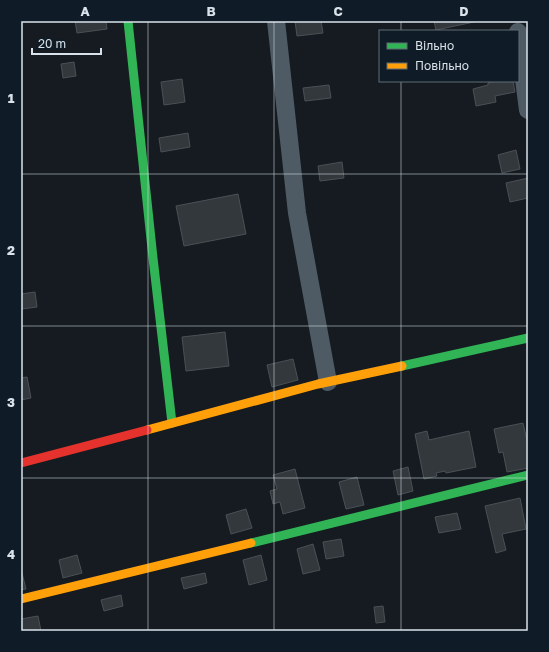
<svg xmlns="http://www.w3.org/2000/svg" width="549" height="652" font-family="'Golos Text',sans-serif">
<style>
.building{fill:#33383d;stroke:#4b5056}
.lines{fill:none;stroke-linecap:round;stroke-linejoin:round}
.street{stroke:#4f5b64;stroke-width:18}
.fast{stroke:#30b455;stroke-width:9}
.slow{stroke:#ff9f0a;stroke-width:9}
.jam{stroke:#e5322d;stroke-width:9}
.grid{fill:none;stroke:#d9e2ea;stroke-width:1;stroke-opacity:0.55}
.neatline{fill:none;stroke:#d9e2ea;stroke-width:1.5}
.grid-label{font-size:13px;text-anchor:middle;font-weight:bold;fill:#d9e2ea}
</style>
<rect width="100%" height="100%" fill="#151b21"/>
<g class="building">
<path d="M 75,21 L 106,21 L 107,29 L 77,33 Z"/>
<path d="M 295,21 L 321,21 L 323,33 L 297,36 Z"/>
<path d="M 434,21 L 474,21 L 474,22 L 436,30 Z"/>
<path d="M 74,62 L 76,76 L 63,78 L 61,64 Z"/>
<path d="M 182,79 L 185,102 L 164,105 L 161,82 Z"/>
<path d="M 496,81 L 513,81 L 515,92 L 495,96 L 496,102 L 476,106 L 473,89 L 488,85 L 488,83 Z"/>
<path d="M 329,85 L 331,98 L 305,101 L 303,88 Z"/>
<path d="M 188,133 L 190,147 L 161,152 L 159,138 Z"/>
<path d="M 516,150 L 520,169 L 502,173 L 498,155 Z"/>
<path d="M 342,162 L 344,178 L 320,181 L 318,166 Z"/>
<path d="M 528,178 L 528,198 L 510,202 L 506,183 Z"/>
<path d="M 238,194 L 246,234 L 184,246 L 176,206 Z"/>
<path d="M 35,292 L 37,307 L 22,309 L 21,294 Z"/>
<path d="M 225,332 L 229,366 L 186,371 L 182,337 Z"/>
<path d="M 293,359 L 298,380 L 272,387 L 267,365 Z"/>
<path d="M 27,377 L 31,398 L 21,400 L 21,378 Z"/>
<path d="M 523,423 L 528,445 L 528,468 L 507,472 L 503,452 L 499,453 L 494,429 Z"/>
<path d="M 427,431 L 429,440 L 469,431 L 476,467 L 446,473 L 445,471 L 436,473 L 437,476 L 424,479 L 415,434 Z"/>
<path d="M 408,467 L 413,491 L 398,495 L 393,471 Z"/>
<path d="M 295,469 L 305,508 L 283,514 L 280,502 L 273,504 L 270,491 L 277,489 L 273,475 Z"/>
<path d="M 357,477 L 364,505 L 346,509 L 339,482 Z"/>
<path d="M 520,498 L 526,529 L 502,534 L 506,550 L 496,553 L 485,506 Z"/>
<path d="M 246,509 L 252,528 L 231,534 L 226,515 Z"/>
<path d="M 457,513 L 461,529 L 439,533 L 435,517 Z"/>
<path d="M 341,539 L 344,556 L 326,559 L 323,542 Z"/>
<path d="M 313,544 L 320,570 L 303,574 L 297,549 Z"/>
<path d="M 77,555 L 82,573 L 63,578 L 59,560 Z"/>
<path d="M 261,555 L 267,580 L 249,585 L 243,560 Z"/>
<path d="M 21,569 L 26,589 L 21,590 Z"/>
<path d="M 205,573 L 207,583 L 184,589 L 181,578 Z"/>
<path d="M 121,595 L 123,606 L 104,611 L 101,600 Z"/>
<path d="M 383,606 L 385,622 L 376,623 L 374,607 Z"/>
<path d="M 38,616 L 41,631 L 21,631 L 21,619 Z"/>
</g>
<g class="lines">
<g class="street">
<path d="M 276,21 L 297,213 L 328,382"/>
<path d="M 518,32 L 528,110"/>
</g>
<g class="fast">
<path d="M 128,21 L 153,258 L 172,423"/>
<path d="M 402,366 L 528,338"/>
<path d="M 251,543 L 528,475"/>
</g>
<g class="slow">
<path d="M 147,430 L 318,384 L 402,366"/>
<path d="M 21,599 L 251,543"/>
</g>
<path class="jam" d="M 21,463 L 147,430"/>
</g>
<path class="grid" d="M 148,21 L 148,631M 274,21 L 274,631M 401,21 L 401,31M 401,81 L 401,631M 21,174 L 528,174M 21,326 L 528,326M 21,478 L 528,478"/>
<rect width="549" height="652" fill="none" stroke="#0f1c27" stroke-width="44"/>
<rect x="379" y="30" width="140" height="52" fill="#0f1c27" stroke="#606b75"/>
<rect x="387" y="43" width="20" height="6" fill="#30b455" stroke="#606b75"/>
<text x="415" y="50" font-size="12" fill="#d9e2ea">Вільно</text>
<rect x="387" y="63" width="20" height="6" fill="#ff9f0a" stroke="#606b75"/>
<text x="415" y="70" font-size="12" fill="#d9e2ea">Повільно</text>
<path d="M32 48v6h69v-6" fill="none" stroke="#d9e2ea" stroke-width="2"/>
<text x="38" y="48" font-size="12" fill="#d9e2ea" stroke="#0f1c27" stroke-width="3" paint-order="stroke">20 m</text>
<rect x="22" y="22" width="505" height="608" class="neatline"/>
<g class="grid-label">
<text x="85" y="16">A</text>
<text x="211" y="16">B</text>
<text x="338" y="16">C</text>
<text x="464" y="16">D</text>
<text x="11" y="103">1</text>
<text x="11" y="255">2</text>
<text x="11" y="407">3</text>
<text x="11" y="559">4</text>
</g>
</svg>
